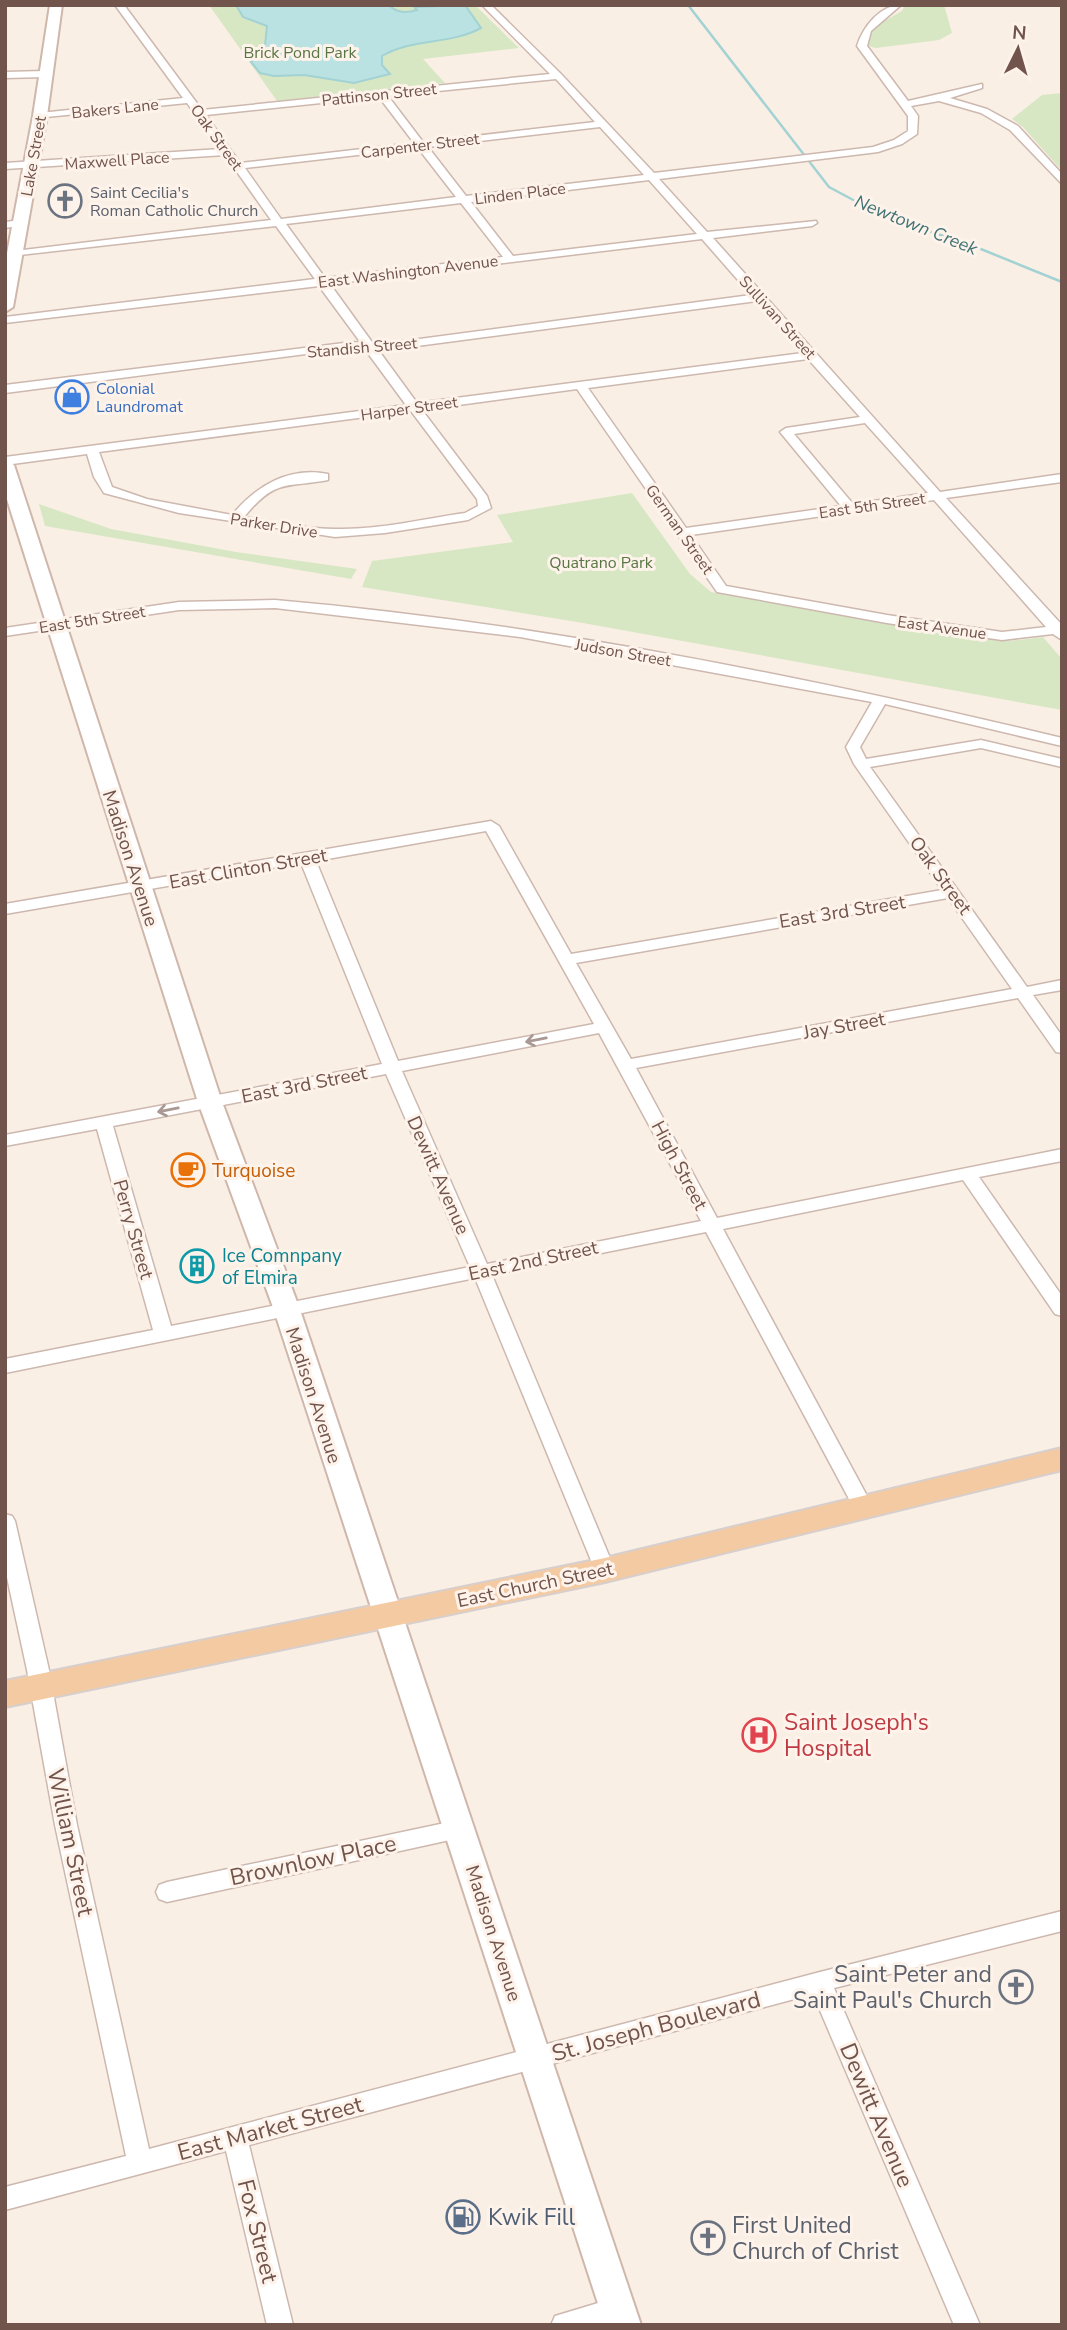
<svg xmlns="http://www.w3.org/2000/svg" width="1067" height="2330" font-family="'Nunito Sans',sans-serif">
<style>
.green{fill:#d7e7c4}
.water{fill:#bae2e2;stroke:#a2d2d3;stroke-width:2}
.lines{fill:none;stroke-linecap:round;stroke-linejoin:round}
.stream{stroke:#a2d2d3;stroke-width:2.5}
.street-casing{stroke:#cdb8af;stroke-width:3}
.secondary-casing{stroke:#cfb7ac;stroke-width:4}
.primary-casing{stroke:#d7cfcd;stroke-width:4}
.street{fill:#fff;fill-rule:evenodd}
.secondary{fill:#fff;fill-rule:evenodd}
.primary{fill:#f4caa2;fill-rule:evenodd}
.oneway{stroke:#aa9894}
.labels{text-anchor:middle;stroke-width:6;stroke-linejoin:round;paint-order:stroke}
.far-park-label{font-size:16px;fill:#5a7645;stroke:#fef3ea}
.far-street-label{font-size:16px;fill:#71544c;stroke:#fef3ea}
.far-worship-label{font-size:16px;fill:#5b616d;stroke:#fef3ea;text-anchor:start}
.far-shop-label{font-size:16px;fill:#366cbe;stroke:#fef3ea;text-anchor:start}
.far-water-label{font-size:18px;font-style:italic;fill:#417376;stroke:#fef3ea}
.street-label{font-size:19px;fill:#71544c;stroke:#fef3ea}
.food-label{font-size:19px;fill:#c56008;stroke:#fef3ea;text-anchor:start}
.culture-label{font-size:19px;fill:#0d838f;stroke:#fef3ea;text-anchor:start}
.near-health-label{font-size:23px;fill:#be3a42;stroke:#fef3ea;text-anchor:start}
.near-street-label{font-size:23px;fill:#71544c;stroke:#fef3ea}
.near-worship-label{font-size:23px;fill:#5b616d;stroke:#fef3ea;text-anchor:end}
.near-service-label{font-size:23px;fill:#4e5e75;stroke:#fef3ea;text-anchor:start}
</style>
<rect width="100%" height="100%" fill="#faefe4"/>
<g class="green">
<path d="M 209,5 L 475,5 L 519,48 L 423,59 L 445,83 L 277,101 Z"/>
<path d="M 905,5 L 944,5 L 952,33 L 939,40 L 876,48 L 868,46 L 870,29 L 902,11 Z"/>
<path d="M 1062,93 L 1062,171 L 1023,127 L 1012,119 L 1042,95 Z"/>
<path d="M 632,493 L 690,574 L 711,592 L 953,634 L 1010,641 L 1043,637 L 1062,659 L 1062,710 L 583,623 L 362,587 L 372,561 L 513,542 L 497,515 Z"/>
<path d="M 39,504 L 111,529 L 236,552 L 357,569 L 351,579 L 45,526 Z"/>
</g>
<path class="water" d="M 236,5 L 389,5 C 396,13 407,13 417,10 L 414,7 L 465,5 L 481,28 C 450,45 412,38 382,56 L 382,65 L 390,74 L 354,83 L 304,75 L 274,76 L 260,73 L 251,62 L 265,45 L 267,26 L 243,17 Z"/>
<g class="lines">
<path class="stream" d="M 688,5 L 829,187 L 885,217 L 971,245 L 1062,282"/>
<defs>
<g id="street">
<path d="M 115,5 L 124,5 L 202,110 L 550,74 L 482,5 L 491,5 L 561,74 L 654,173 L 873,147 L 894,140 L 908,131 L 908,116 L 857,46 C 863,27 880,5 901,5 L 871,31 L 867,46 L 908,101 L 982,84 L 982,88 L 950,98 L 987,109 L 1018,126 L 1062,174 L 1062,184 L 1010,130 L 981,113 L 939,101 L 911,106 L 918,116 L 917,134 L 902,144 L 878,152 L 659,179 L 707,232 L 816,221 L 817,223 L 812,226 L 713,238 L 940,492 L 1062,474 L 1062,482 L 946,498 L 1062,625 L 1062,640 L 1053,634 L 1002,640 L 887,623 L 717,592 L 577,389 L 422,410 L 487,496 L 491,508 L 468,520 L 385,533 L 335,537 L 179,513 L 104,493 L 94,477 L 87,454 L 5,465 L 5,457 L 406,405 L 367,352 L 352,348 L 5,393 L 5,385 L 352,342 L 361,343 L 319,286 L 5,323 L 5,317 L 315,279 L 276,226 L 11,256 L 11,252 L 15,251 L 271,220 L 225,155 L 5,169 L 5,163 L 220,149 L 187,103 L 36,118 L 36,114 L 40,113 L 183,98 ZM 556,79 L 595,122 L 423,142 L 388,96 ZM 379,97 L 414,143 L 240,163 L 206,115 ZM 600,127 L 644,175 L 466,196 L 428,147 ZM 418,148 L 456,197 L 281,219 L 245,168 ZM 649,180 L 697,234 L 513,256 L 471,202 ZM 461,203 L 503,257 L 325,278 L 286,224 ZM 702,239 L 751,295 L 374,345 L 330,284 ZM 757,301 L 803,353 L 417,403 L 379,351 ZM 808,359 L 860,417 L 786,428 L 780,432 L 841,506 L 686,528 L 588,388 ZM 411,411 L 477,499 L 478,506 L 465,513 C 422,519 379,530 336,529 C 305,529 274,522 244,517 C 276,478 286,488 328,480 L 328,474 C 289,466 256,486 232,515 L 147,499 L 112,487 L 99,452 ZM 865,423 L 928,493 L 853,504 L 794,434 ZM 934,500 L 1046,627 L 1002,632 L 887,615 L 726,586 L 691,535 Z"/>
<path d="M 5,72 L 45,71 L 50,74 L 45,77 L 5,78 Z"/>
<path d="M 21,220 L 25,221 L 25,225 L 5,228 L 5,222 Z"/>
<path d="M 275,600 C 540,623 803,676 1062,738 L 1062,746 L 885,704 L 860,747 L 866,759 L 981,740 L 1062,759 L 1062,767 L 981,748 L 870,767 L 1027,987 L 1062,980 L 1062,990 L 1033,995 L 1062,1036 L 1062,1053 L 1056,1052 L 1018,998 L 636,1068 L 717,1218 L 1062,1149 L 1062,1161 L 979,1177 L 1062,1296 L 1062,1316 L 1055,1314 L 963,1180 L 723,1229 L 873,1507 L 870,1512 L 863,1514 L 856,1512 L 706,1232 L 492,1275 L 615,1570 L 612,1575 L 605,1578 L 598,1575 L 595,1570 L 475,1278 L 5,1373 L 5,1359 L 153,1330 L 97,1129 L 5,1146 L 5,1135 L 382,1064 L 301,863 L 5,914 L 5,904 L 491,821 L 499,826 L 571,954 L 942,890 L 854,764 L 846,747 L 872,702 L 520,637 L 275,608 L 179,610 L 5,636 L 5,628 L 179,602 ZM 486,831 L 594,1024 L 398,1061 L 316,861 ZM 948,898 L 1012,989 L 631,1059 L 576,963 ZM 599,1033 L 701,1221 L 487,1264 L 402,1071 ZM 386,1074 L 470,1267 L 171,1326 L 113,1126 Z"/>
<path d="M 5,1514 L 12,1516 L 15,1521 L 49,1670 L 77,1825 L 149,2149 L 820,1972 L 1062,1911 L 1062,1931 L 834,1988 L 980,2325 L 954,2325 L 813,1994 L 249,2145 L 293,2325 L 267,2325 L 226,2151 L 5,2210 L 5,2187 L 126,2156 L 55,1825 L 27,1670 L 5,1568 Z"/>
<path d="M 459,1820 L 467,1823 L 470,1829 L 467,1835 L 459,1838 L 167,1902 L 159,1899 L 156,1892 L 159,1885 L 167,1882 Z"/>
<path d="M 618,2297 L 627,2300 L 631,2309 L 627,2318 L 606,2325 L 551,2325 L 555,2316 Z"/>
</g>
<g id="secondary">
<path d="M 50,5 L 62,5 L 47,116 L 13,307 L 5,312 L 5,264 L 33,116 Z"/>
<path d="M 5,460 L 14,465 L 222,1102 L 300,1310 L 641,2325 L 605,2325 L 274,1310 L 198,1102 L 5,493 Z"/>
</g>
<path id="primary" d="M 1062,1448 L 1062,1470 L 605,1582 L 5,1707 L 5,1681 L 605,1558 Z"/>
</defs>
<use href="#street" class="street-casing"/>
<use href="#secondary" class="secondary-casing"/>
<use href="#primary" class="primary-casing"/>
<use href="#street" class="street"/>
<use href="#secondary" class="secondary"/>
<use href="#primary" class="primary"/>
</g>
<defs><path id="oneway-shaft" d="M-6 0H5M1.5-3L5.5 0L1.5 3" fill="none" stroke-width="1.6" stroke-linecap="round" stroke-linejoin="round" transform="scale(1.75)"/></defs>
<g class="oneway">
<use href="#oneway-shaft" transform="translate(536 1040) rotate(169)"/>
<use href="#oneway-shaft" transform="translate(168 1110) rotate(169)"/>
</g>
<defs>
<symbol id="church-ring" viewBox="-11 -11 22 22"><circle r="9.5" fill="#fef3ea" stroke="#6b7280" stroke-width="1.5"/><path d="M-1.2-6h2.4v3.5h3.3v2.4h-3.3V6h-2.4V-.1h-3.3v-2.4h3.3Z" fill="#6b7280"/></symbol>
<symbol id="shop-ring" viewBox="-11 -11 22 22"><circle r="9.5" fill="#fef3ea" stroke="#3f7fe0" stroke-width="1.5"/><path d="M-5-2.5h2.3a2.7 3.5 0 0 1 5.4 0H5L5.5 6h-11ZM-1.5-2.5h3a1.5 2.3 0 0 0-3 0Z" fill="#3f7fe0"/></symbol>
<symbol id="cafe-ring" viewBox="-11 -11 22 22"><circle r="9.5" fill="#fef3ea" stroke="#e8710a" stroke-width="1.5"/><path d="M-5.5-4.5H6V0H3Q3 3.5 0 3.5H-2.5Q-5.5 3.5-5.5 0ZM3-3.2v2h1.7v-2ZM-6 4.5H4V6H-6Z" fill="#e8710a"/></symbol>
<symbol id="building-ring" viewBox="-11 -11 22 22"><circle r="9.5" fill="#fef3ea" stroke="#0f9aa8" stroke-width="1.5"/><path d="M-4-6H4V6H1V3H-1V6H-4ZM-2.5-4.3h1.7v1.8h-1.7ZM.8-4.3h1.7v1.8H.8ZM-2.5-1h1.7V.8h-1.7ZM.8-1h1.7V.8H.8Z" fill="#0f9aa8"/></symbol>
<symbol id="hospital-ring" viewBox="-11 -11 22 22"><circle r="9.5" fill="#fef3ea" stroke="#e0444e" stroke-width="1.5"/><path d="M-5-5h3v3.5h4V-5h3V5h-3V1.5h-4V5h-3Z" fill="#e0444e"/></symbol>
<symbol id="fuel-ring" viewBox="-11 -11 22 22"><circle r="9.5" fill="#fef3ea" stroke="#5c6f8a" stroke-width="1.5"/><path d="M-5.5-6h7V0h2V4h1.3V-2.5L3-4.5l.8-.8L6-3V5H2.5V1h-1V6h-7ZM-4.2-4.7v3.2H.2V-4.7Z" fill="#5c6f8a"/></symbol>
</defs>
<g fill-rule="evenodd">
<use href="#church-ring" x="46" y="182" width="38" height="38"/>
<use href="#shop-ring" x="53" y="378" width="38" height="38"/>
<use href="#cafe-ring" x="169" y="1151" width="38" height="38"/>
<use href="#building-ring" x="178" y="1247" width="38" height="38"/>
<use href="#hospital-ring" x="740" y="1716" width="38" height="38"/>
<use href="#church-ring" x="997" y="1968" width="38" height="38"/>
<use href="#fuel-ring" x="444" y="2198" width="38" height="38"/>
<use href="#church-ring" x="689" y="2219" width="38" height="38"/>
</g>
<g class="labels">
<g class="far-park-label">
<text x="300" y="58">Brick Pond Park</text>
<text x="601" y="568">Quatrano Park</text>
</g>
<g class="far-street-label">
<text transform="translate(379 94) rotate(-6)" y="6">Pattinson Street</text>
<text transform="translate(115 108) rotate(-6)" y="6">Bakers Lane</text>
<text transform="translate(217 137) rotate(54)" y="6">Oak Street</text>
<text transform="translate(420 145) rotate(-7)" y="6">Carpenter Street</text>
<text transform="translate(33 156) rotate(-80)" y="6">Lake Street</text>
<text transform="translate(117 160) rotate(-4)" y="6">Maxwell Place</text>
<text transform="translate(520 193) rotate(-7)" y="6">Linden Place</text>
<text transform="translate(408 271) rotate(-7)" y="6">East Washington Avenue</text>
<text transform="translate(778 317) rotate(48)" y="6">Sullivan Street</text>
<text transform="translate(362 347) rotate(-5)" y="6">Standish Street</text>
<text transform="translate(409 408) rotate(-8)" y="6">Harper Street</text>
<text transform="translate(872 505) rotate(-8)" y="6">East 5th Street</text>
<text transform="translate(274 525) rotate(9)" y="6">Parker Drive</text>
<text transform="translate(680 529) rotate(55)" y="6">German Street</text>
<text transform="translate(92 619) rotate(-9)" y="6">East 5th Street</text>
<text transform="translate(942 627) rotate(8)" y="6">East Avenue</text>
<text transform="translate(623 652) rotate(10)" y="6">Judson Street</text>
</g>
<g class="far-worship-label">
<text x="90" y="198">Saint Cecilia's<tspan x="90" dy="18">Roman Catholic Church</tspan></text>
</g>
<g class="far-shop-label">
<text x="96" y="394">Colonial<tspan x="96" dy="18">Laundromat</tspan></text>
</g>
<g class="far-water-label">
<text transform="translate(916 225) rotate(22)" y="6">Newtown Creek</text>
</g>
<g class="street-label">
<text transform="translate(131 858) rotate(72)" y="7">Madison Avenue</text>
<text transform="translate(248 868) rotate(-10)" y="7">East Clinton Street</text>
<text transform="translate(941 875) rotate(54)" y="7">Oak Street</text>
<text transform="translate(842 911) rotate(-9)" y="7">East 3rd Street</text>
<text transform="translate(844 1025) rotate(-10)" y="7">Jay Street</text>
<text transform="translate(304 1084) rotate(-11)" y="7">East 3rd Street</text>
<text transform="translate(680 1165) rotate(62)" y="7">High Street</text>
<text transform="translate(439 1175) rotate(66)" y="7">Dewitt Avenue</text>
<text transform="translate(134 1229) rotate(74)" y="7">Perry Street</text>
<text transform="translate(533 1260) rotate(-12)" y="7">East 2nd Street</text>
<text transform="translate(314 1395) rotate(72)" y="7">Madison Avenue</text>
<text transform="translate(535 1584) rotate(-12)" y="7">East Church Street</text>
<text transform="translate(494 1933) rotate(72)" y="7">Madison Avenue</text>
</g>
<g class="food-label">
<text x="212" y="1177">Turquoise</text>
</g>
<g class="culture-label">
<text x="222" y="1262">Ice Comnpany<tspan x="222" dy="22">of Elmira</tspan></text>
</g>
<g class="near-health-label">
<text x="784" y="1730">Saint Joseph's<tspan x="784" dy="26">Hospital</tspan></text>
</g>
<g class="near-street-label">
<text transform="translate(71 1842) rotate(78)" y="8">William Street</text>
<text transform="translate(313 1860) rotate(-12)" y="8">Brownlow Place</text>
<text transform="translate(656 2026) rotate(-15)" y="8">St. Joseph Boulevard</text>
<text transform="translate(877 2115) rotate(67)" y="8">Dewitt Avenue</text>
<text transform="translate(270 2128) rotate(-15)" y="8">East Market Street</text>
<text transform="translate(258 2231) rotate(76)" y="8">Fox Street</text>
</g>
<g class="near-worship-label">
<text x="992" y="1982">Saint Peter and<tspan x="992" dy="26">Saint Paul's Church</tspan></text>
<text x="732" y="2233" text-anchor="start">First United<tspan x="732" dy="26">Church of Christ</tspan></text>
</g>
<g class="near-service-label">
<text x="488" y="2225">Kwik Fill</text>
</g>
</g>
<rect width="1067" height="2330" fill="none" stroke="#71544c" stroke-width="14"/>
<g transform="translate(1018 49) rotate(5)" stroke="#fef3ea" stroke-width="5" paint-order="stroke">
<path d="M0-5L12 26L0 18L-12 26Z" fill="#71544c"/>
<text y="-10" font-size="19" font-weight="bold" text-anchor="middle" fill="#71544c">N</text>
</g>
</svg>
